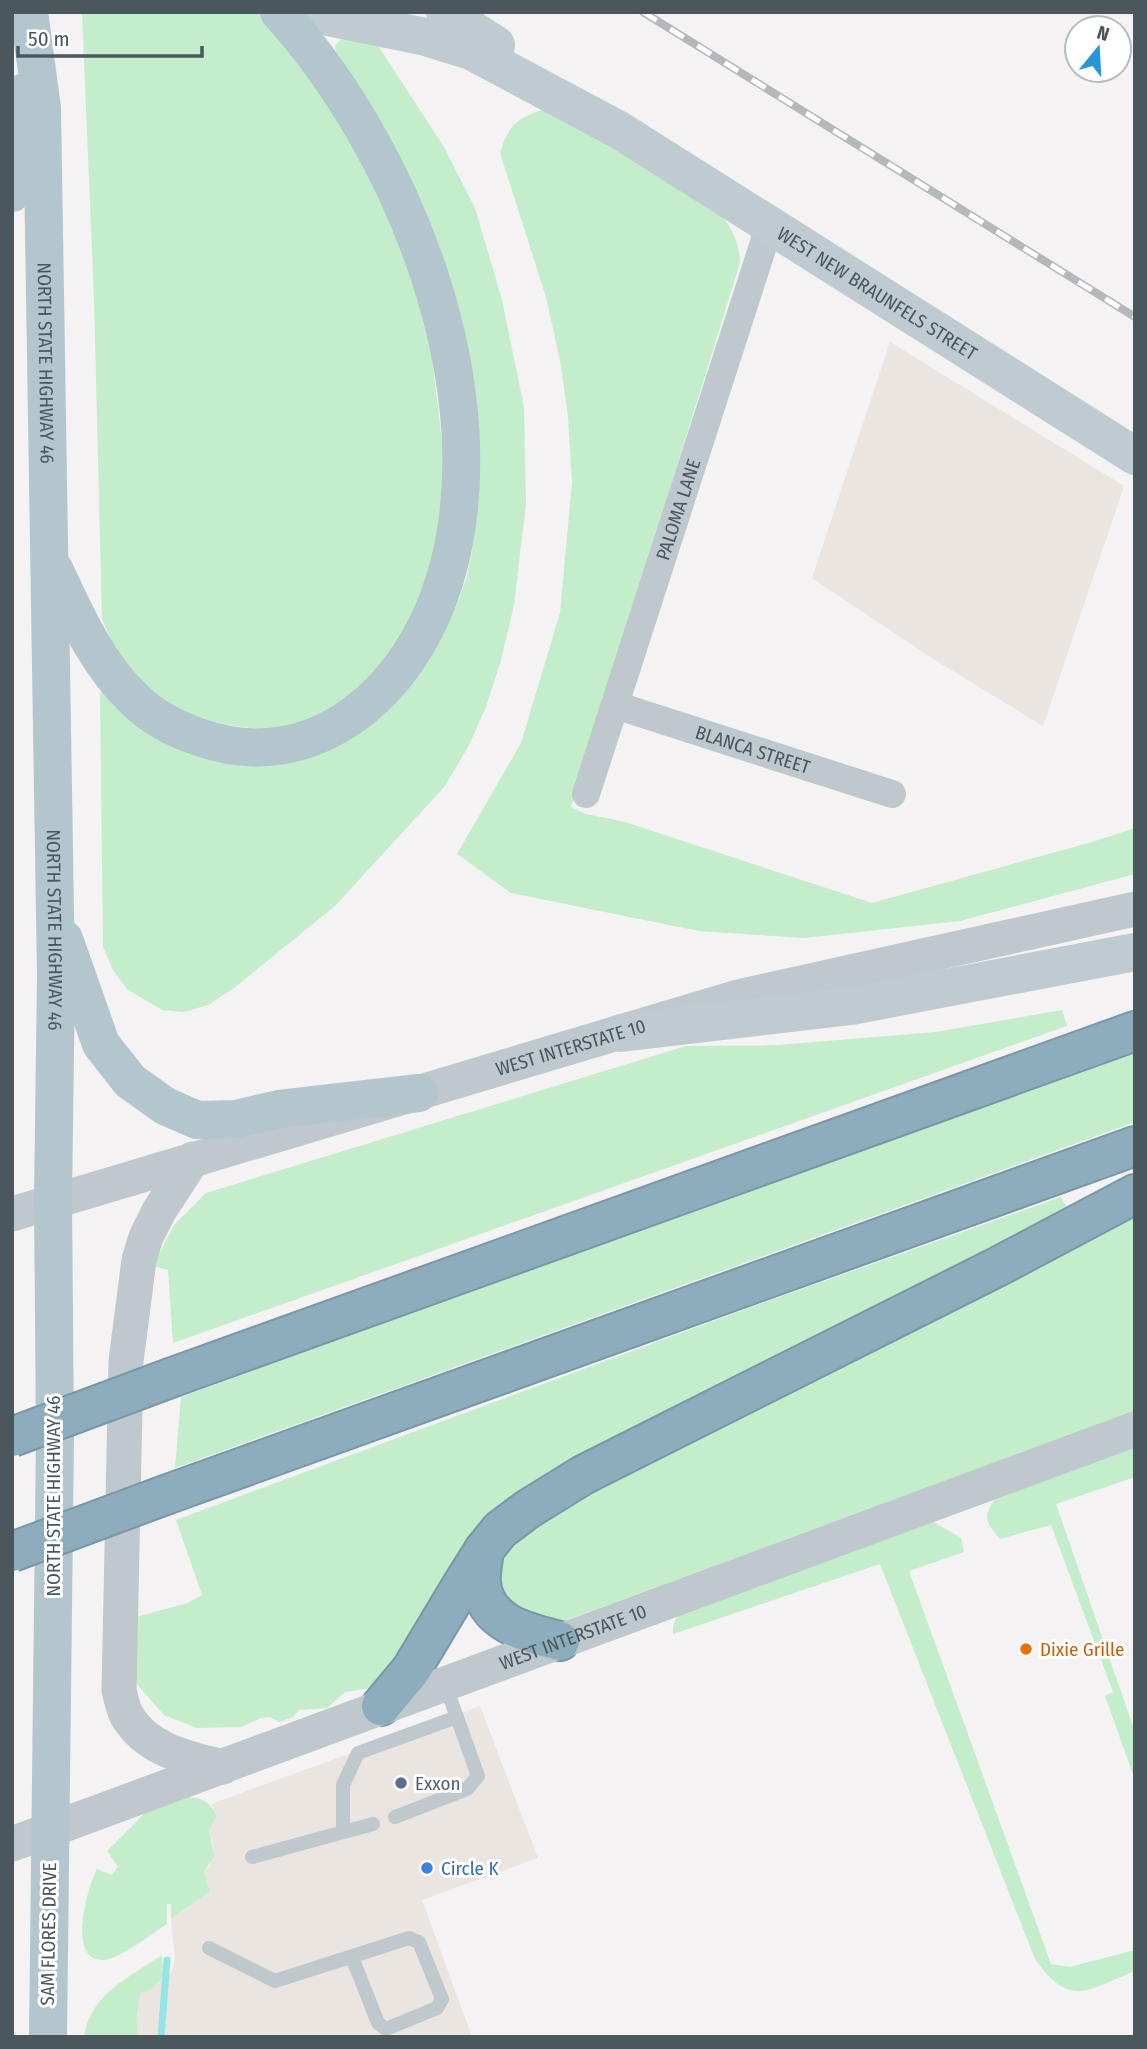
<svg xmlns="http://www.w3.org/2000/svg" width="1147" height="2049" font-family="'Fira Sans Condensed',sans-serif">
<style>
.commercial{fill:#eae5e0}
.green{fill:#c4edcc}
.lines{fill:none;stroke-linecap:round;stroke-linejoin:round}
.stream{stroke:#94e5e7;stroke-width:7}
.motorway-casing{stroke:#7898a8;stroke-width:42}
.service{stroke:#bec8cd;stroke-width:14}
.minor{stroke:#bec8cd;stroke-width:28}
.tertiary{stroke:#bec8cd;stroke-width:35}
.secondary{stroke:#bfcbd1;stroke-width:38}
.primary{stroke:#b3c6ce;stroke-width:38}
.motorway{stroke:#8dadbc;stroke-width:38}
.rail-casing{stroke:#b4b8bb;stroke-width:8}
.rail{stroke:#fff;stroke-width:5;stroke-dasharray:16;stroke-linecap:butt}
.motorway-bridge-casing{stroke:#7898a8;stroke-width:42;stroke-linecap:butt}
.motorway-bridge{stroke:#8dadbc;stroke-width:38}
.food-dot{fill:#e8710a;stroke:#fff;stroke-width:2.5}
.service-dot{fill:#5c6f8a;stroke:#fff;stroke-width:2.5}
.shop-dot{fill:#3f7fe0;stroke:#fff;stroke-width:2.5}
.labels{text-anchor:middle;stroke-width:6;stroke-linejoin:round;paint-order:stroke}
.street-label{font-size:19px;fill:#4a585e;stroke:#fff}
.food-label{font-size:19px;fill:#c56008;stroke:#fff;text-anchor:start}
.service-label{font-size:19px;fill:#4e5e75;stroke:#fff;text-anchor:start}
.shop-label{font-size:19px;fill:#366cbe;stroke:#fff;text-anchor:start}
</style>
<rect width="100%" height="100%" fill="#f4f2f2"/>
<g class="commercial">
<path d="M 890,342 L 1124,486 L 1043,726 L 938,662 L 812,578 Z"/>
<path d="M 480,1706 L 538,1858 L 422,1900 L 472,2037 L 138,2037 L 137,2016 L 140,1993 L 152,1988 L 163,1976 L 171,1974 L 175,1959 L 171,1919 L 210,1891 L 204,1872 L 209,1867 L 213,1844 L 209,1830 L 217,1816 L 211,1804 Z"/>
</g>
<g class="green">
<path d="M 82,12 L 261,12 L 286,41 L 362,156 L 398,232 L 429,331 L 448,494 L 421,608 L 374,681 L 305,723 L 265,730 L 221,724 L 175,709 L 139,681 L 115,650 L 102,619 L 94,299 Z"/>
<path d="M 342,38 L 375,41 L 444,147 L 475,208 L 502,300 L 524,407 L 526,504 L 514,605 L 501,660 L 486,707 L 468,747 L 445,786 L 335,906 L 234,988 L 208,1005 L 184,1012 L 162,1010 L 127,989 L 113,970 L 103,947 L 100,694 L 102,690 L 249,763 L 441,637 L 456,607 L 467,576 L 473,545 L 479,465 L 474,403 L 338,59 L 335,46 Z"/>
<path d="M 542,110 L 561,113 L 711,202 C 728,223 739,236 740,263 L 571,807 L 586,814 L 625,822 L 872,903 L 1092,842 L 1135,828 L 1135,874 L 960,921 L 804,938 L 699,931 L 511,893 L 457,854 L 521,743 L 560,613 L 572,482 L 568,417 L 561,365 L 546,297 L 500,153 C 508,127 515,119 542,110 Z"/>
<path d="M 1062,1010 L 1067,1026 L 173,1343 L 168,1270 L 153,1266 L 174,1225 L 206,1193 L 686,1046 L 777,1045 L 936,1032 Z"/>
<path d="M 1135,1049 L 1135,1122 L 175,1468 L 181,1397 Z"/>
<path d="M 1061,1197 L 1071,1214 L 568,1470 L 378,1687 L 345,1692 L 327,1708 L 299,1710 L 293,1717 L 279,1722 L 270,1717 L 261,1718 L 241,1727 L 197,1728 L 164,1715 L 135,1682 L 136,1617 L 188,1603 L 202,1595 L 176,1520 L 743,1310 Z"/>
<path d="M 1135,1206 L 1135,1411 L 561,1622 L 539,1622 L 505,1604 C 503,1595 499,1585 497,1576 C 495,1554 525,1530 540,1518 Z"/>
<path d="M 1135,1445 L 1135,1477 L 1056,1504 L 1135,1732 L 1135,1780 L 1105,1696 L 1113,1692 L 1051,1525 L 1000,1539 C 983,1521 983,1512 1000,1494 Z"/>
<path d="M 927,1518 L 961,1538 L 964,1552 L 909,1571 L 1051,1964 L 1070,1967 L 1135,1950 L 1135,1971 C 1087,1990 1070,2009 1035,1959 L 880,1564 L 673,1634 L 673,1627 L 676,1618 L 687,1610 Z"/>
<path d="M 183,1797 C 200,1797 209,1800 217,1816 L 209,1830 L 214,1856 L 204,1872 L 210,1891 L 171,1919 L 171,1904 L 167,1904 L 167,1924 C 153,1933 116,1962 101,1960 C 67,1958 88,1886 97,1869 L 112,1875 L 118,1867 L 107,1851 L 145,1813 Z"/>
<path d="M 162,1955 L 163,1976 L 152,1989 L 140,1993 L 137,2016 L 138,2037 L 84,2037 C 90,1994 130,1977 162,1955 Z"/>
</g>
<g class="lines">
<path class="stream" d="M 161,2037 L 167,1960"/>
<defs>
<g id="motorway">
<path d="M 173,1377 L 1135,1031"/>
<path d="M 168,1494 L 1135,1146"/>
<path d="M 484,1550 C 483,1560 480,1573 481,1583 C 485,1624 527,1633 560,1641"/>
<path d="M 381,1706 L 411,1670 L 462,1585 L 484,1550 L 500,1530 L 528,1509 L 583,1475 L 997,1267 L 1135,1194"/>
</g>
</defs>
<use href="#motorway" class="motorway-casing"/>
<g class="service">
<path d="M 395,1817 L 467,1789 L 478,1776 L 445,1684"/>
<path d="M 343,1832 L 343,1785 L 358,1753 L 457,1717"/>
<path d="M 252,1857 L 373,1824"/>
<path d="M 209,1948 L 275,1981 L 409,1938 L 419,1942 L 442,1999 L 437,2008 L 386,2029 L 378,2023 L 352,1957"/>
</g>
<g class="minor">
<path id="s1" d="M 615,705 L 892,794"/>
<path id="s2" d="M 586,794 L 770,224"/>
</g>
<g class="tertiary">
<path d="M 193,1159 L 159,1211 L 146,1237 L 139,1260 L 126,1361 L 119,1690 C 121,1698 123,1709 127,1716 C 148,1751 188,1758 223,1767"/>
<path id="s3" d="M 12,1214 L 738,997 L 1135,909"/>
<path id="s4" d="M 12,1844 L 1135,1429"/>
</g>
<g class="secondary">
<path id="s5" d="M 303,12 L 426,37 L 471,51 L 619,130 L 1135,456"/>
<path d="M 445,12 L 496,45"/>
<path d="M 621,1033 L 851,1006 L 1135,952"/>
</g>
<g class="primary">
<path id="s6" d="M 29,12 L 42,108 L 56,976 L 53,1200 L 55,1436 L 48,2037"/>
<path d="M 12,193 L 22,93"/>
<path d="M 54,569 C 76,615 96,663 134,699 C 152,717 175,729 199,737 C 317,779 413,687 445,579 C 501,393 405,151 279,12"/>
<path d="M 64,939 L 101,1044 L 130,1081 L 165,1106 L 197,1120 L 236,1119 L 279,1109 L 419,1093"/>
</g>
<use href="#motorway" class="motorway"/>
<defs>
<path id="rail" d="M 643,12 L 1135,317"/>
</defs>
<use href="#rail" class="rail-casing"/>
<use href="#rail" class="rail"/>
<defs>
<g id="motorway-bridge">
<path d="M 12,1437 L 173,1377"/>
<path d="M 12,1552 L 168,1494"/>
</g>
</defs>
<use href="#motorway-bridge" class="motorway-bridge-casing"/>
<use href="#motorway-bridge" class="motorway-bridge"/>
</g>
<circle class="food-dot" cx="1026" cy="1649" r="7"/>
<circle class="service-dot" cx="401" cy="1783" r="7"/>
<circle class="shop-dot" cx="427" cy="1868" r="7"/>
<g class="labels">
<g class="street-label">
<text dy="7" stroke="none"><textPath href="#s5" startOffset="646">WEST NEW BRAUNFELS STREET</textPath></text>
<text dy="7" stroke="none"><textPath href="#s6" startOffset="352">NORTH STATE HIGHWAY 46</textPath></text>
<text dy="7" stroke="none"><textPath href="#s2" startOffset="299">PALOMA LANE</textPath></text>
<text dy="7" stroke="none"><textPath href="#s1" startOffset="145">BLANCA STREET</textPath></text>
<text dy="7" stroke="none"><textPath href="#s6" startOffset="919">NORTH STATE HIGHWAY 46</textPath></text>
<text dy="7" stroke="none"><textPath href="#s3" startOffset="583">WEST INTERSTATE 10</textPath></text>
<text transform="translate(53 1496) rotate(-90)" y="7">NORTH STATE HIGHWAY 46</text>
<text dy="7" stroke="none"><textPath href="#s4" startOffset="598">WEST INTERSTATE 10</textPath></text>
<text transform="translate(48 1934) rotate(-89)" y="7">SAM FLORES DRIVE</text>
</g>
<g class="food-label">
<text x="1040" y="1656">Dixie Grille</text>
</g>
<g class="service-label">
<text x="415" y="1790">Exxon</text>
</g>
<g class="shop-label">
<text x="441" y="1875">Circle K</text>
</g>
</g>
<rect width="1147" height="2049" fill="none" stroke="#4a585e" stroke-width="28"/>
<g transform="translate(1098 49) rotate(18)"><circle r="33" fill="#ffffff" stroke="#b7bcbf" stroke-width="2"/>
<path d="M0-5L12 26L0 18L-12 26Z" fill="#2696da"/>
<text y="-10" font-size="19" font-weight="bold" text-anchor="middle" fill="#4a585e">N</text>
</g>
<path d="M18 46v10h184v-10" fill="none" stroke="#4a585e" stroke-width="3.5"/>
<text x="28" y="46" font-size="21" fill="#4a585e" stroke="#ffffff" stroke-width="5" paint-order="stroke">50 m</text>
</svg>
